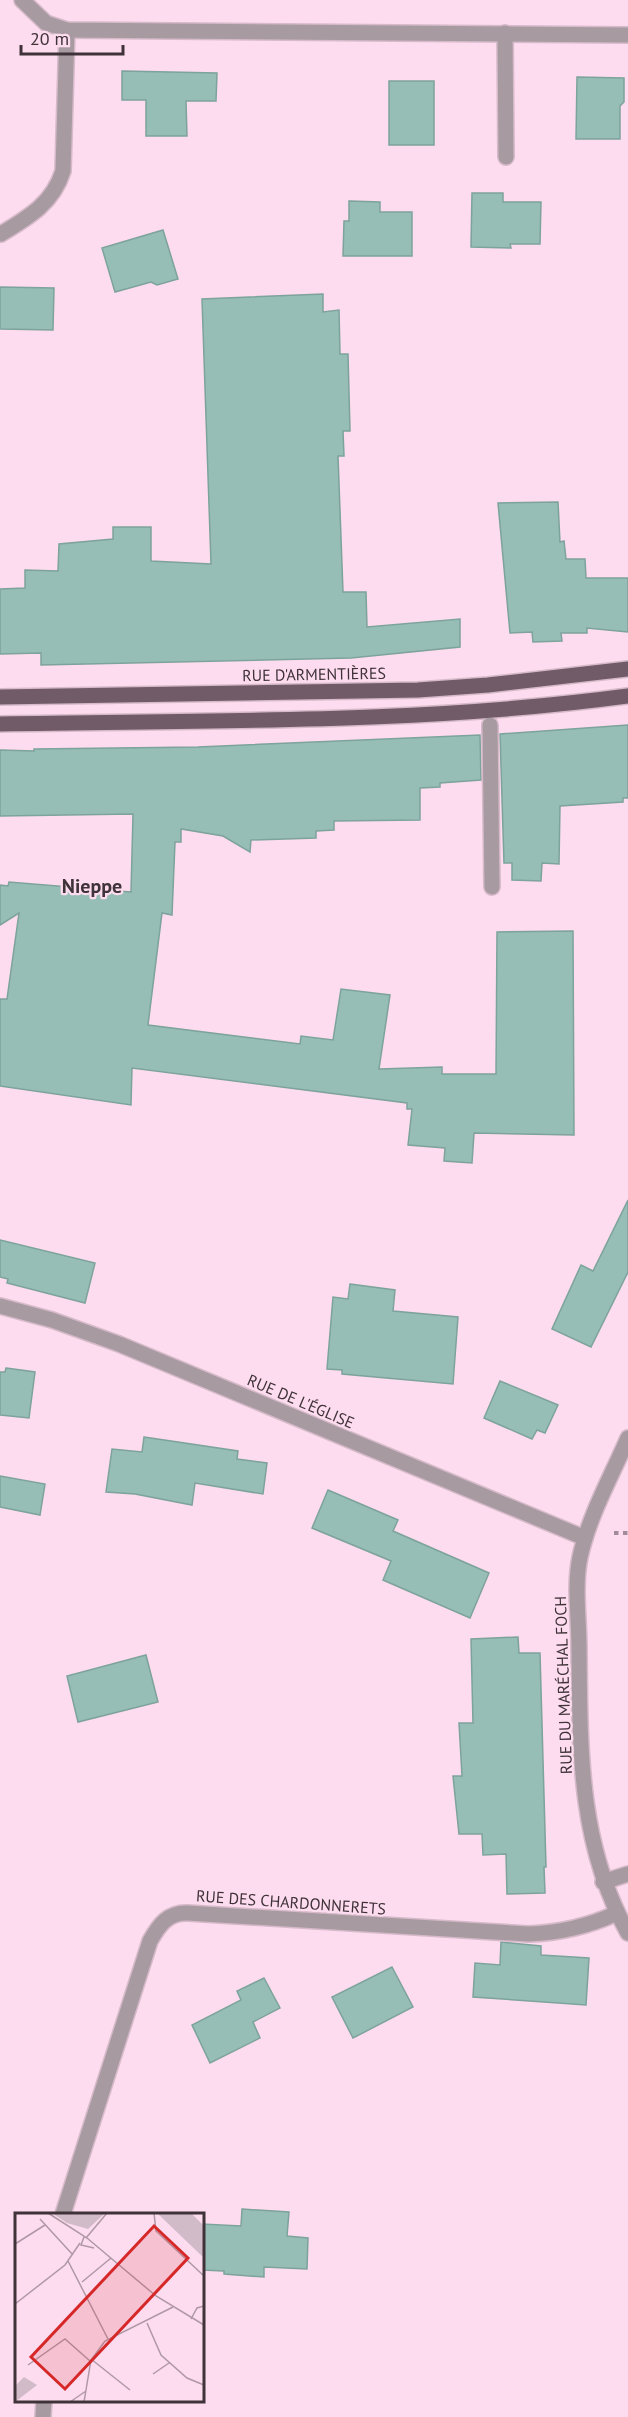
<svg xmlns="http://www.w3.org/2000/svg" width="628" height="2417" font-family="'PT Sans',sans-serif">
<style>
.building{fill:#96bdb6;stroke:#7da39c;stroke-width:1.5}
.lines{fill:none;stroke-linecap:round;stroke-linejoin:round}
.minor-casing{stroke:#d6baca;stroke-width:18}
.major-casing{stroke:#d6baca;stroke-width:18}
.path{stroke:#a28b98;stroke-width:4;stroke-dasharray:4.5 4.5;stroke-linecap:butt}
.minor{stroke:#a89aa1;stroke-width:15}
.major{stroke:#725b68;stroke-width:15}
.labels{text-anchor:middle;stroke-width:4.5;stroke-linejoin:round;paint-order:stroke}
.street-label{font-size:16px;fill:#3f3239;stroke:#fcdcee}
.quarter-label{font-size:20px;font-weight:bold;fill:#3f3239;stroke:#fcdcee}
.inset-road{fill:none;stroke:#b098a6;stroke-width:1.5}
.view{fill:#d62828;fill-opacity:0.15;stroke:#d62828;stroke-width:3}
.inset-edge{fill:none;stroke:#3f3239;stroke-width:3}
</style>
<rect width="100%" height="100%" fill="#fcdcee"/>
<g class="building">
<path d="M 122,71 L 217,73 L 216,101 L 186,101 L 187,136 L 146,136 L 146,100 L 122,100 Z"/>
<path d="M 577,77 L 624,78 L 624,102 L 620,106 L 620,139 L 576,139 Z"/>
<rect x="389" y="81" width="45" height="64"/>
<path d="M 472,193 L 503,193 L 503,202 L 541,202 L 540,244 L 510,244 L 511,248 L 471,247 Z"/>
<path d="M 349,201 L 380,202 L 380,212 L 412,212 L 412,256 L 343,256 L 344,221 L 349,221 Z"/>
<path d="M 163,230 L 178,279 L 157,285 L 151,282 L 115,292 L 102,248 Z"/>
<path d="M 0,287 L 54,288 L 53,330 L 0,329 Z"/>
<path d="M 323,294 L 323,312 L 339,310 L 340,354 L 348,354 L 350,431 L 343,431 L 344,456 L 338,456 L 343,592 L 366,592 L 367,627 L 460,619 L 460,647 L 351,658 L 41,665 L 41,653 L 0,654 L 0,589 L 25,588 L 25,570 L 58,571 L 59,544 L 113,539 L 113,527 L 151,527 L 151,561 L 211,564 L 202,299 Z"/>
<path d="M 558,502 L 560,542 L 564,541 L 566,559 L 585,559 L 586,578 L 628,578 L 628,632 L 587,628 L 587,633 L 561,633 L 562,641 L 533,642 L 532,632 L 510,633 L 498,503 Z"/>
<path d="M 628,725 L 628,798 L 623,798 L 623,802 L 560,806 L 559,864 L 542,863 L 541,881 L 512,880 L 512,863 L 504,863 L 500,734 Z"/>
<path d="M 480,735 L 481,780 L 440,783 L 440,787 L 420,788 L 420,820 L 334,821 L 334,830 L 316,831 L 316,838 L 251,840 L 250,852 L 223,836 L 181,829 L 181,842 L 175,842 L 172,915 L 162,913 L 148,1025 L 300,1044 L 301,1036 L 333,1040 L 341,989 L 390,995 L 379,1069 L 442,1067 L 442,1074 L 496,1074 L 497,932 L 573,931 L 574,1135 L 474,1133 L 472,1163 L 444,1161 L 445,1148 L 408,1145 L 412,1109 L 407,1109 L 407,1103 L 132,1068 L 131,1105 L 0,1086 L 0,999 L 7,999 L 19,913 L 0,925 L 0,885 L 8,886 L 9,882 L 131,892 L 133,814 L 0,816 L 0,750 L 34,751 L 34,749 L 198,747 Z"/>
<path d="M 628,1200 L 628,1272 L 591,1347 L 552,1329 L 581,1265 L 593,1271 Z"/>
<path d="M 0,1240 L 95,1263 L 85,1303 L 7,1283 L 8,1279 L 0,1277 Z"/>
<path d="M 350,1284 L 395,1290 L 393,1311 L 458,1317 L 453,1384 L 342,1374 L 342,1370 L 327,1369 L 333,1297 L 348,1299 Z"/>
<path d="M 6,1368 L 35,1372 L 29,1418 L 0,1415 L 0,1372 L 5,1372 Z"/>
<path d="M 500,1381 L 558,1405 L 545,1433 L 537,1430 L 532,1439 L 484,1418 Z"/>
<path d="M 144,1437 L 238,1451 L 237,1459 L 267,1463 L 263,1494 L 195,1483 L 192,1505 L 135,1494 L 106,1492 L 112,1449 L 142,1452 Z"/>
<path d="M 0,1476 L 45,1484 L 40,1515 L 0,1507 Z"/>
<path d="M 328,1490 L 398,1520 L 393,1531 L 489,1573 L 470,1618 L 383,1580 L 391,1561 L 312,1528 Z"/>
<path d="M 518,1637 L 519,1653 L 540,1653 L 546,1867 L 544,1867 L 545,1893 L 507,1894 L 506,1854 L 483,1855 L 482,1834 L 459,1834 L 453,1776 L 462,1776 L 459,1723 L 473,1723 L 471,1639 Z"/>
<path d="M 146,1655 L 158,1702 L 78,1722 L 67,1676 Z"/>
<path d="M 501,1942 L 541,1946 L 541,1955 L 589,1958 L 586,2005 L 473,1997 L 475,1963 L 500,1965 Z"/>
<path d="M 392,1967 L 413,2007 L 353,2038 L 332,1997 Z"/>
<path d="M 264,1978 L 280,2008 L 253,2022 L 260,2038 L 210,2063 L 192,2025 L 241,2000 L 237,1991 Z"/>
<path d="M 242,2209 L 289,2212 L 287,2236 L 308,2238 L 307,2269 L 264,2267 L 264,2277 L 224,2274 L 224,2271 L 202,2270 L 202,2224 L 241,2226 Z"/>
</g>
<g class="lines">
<defs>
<g id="minor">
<path d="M 22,0 L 46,23 L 67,30 L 628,35"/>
<path d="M 505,33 L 506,157"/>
<path d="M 1,234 C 29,217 53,203 63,171 L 67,30"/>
<path d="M 490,725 L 492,887"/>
<path d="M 0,1306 L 52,1320 L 119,1344 L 585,1538"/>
<path d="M 628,1438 C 611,1477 589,1516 580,1557 C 574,1586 579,1619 579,1648 C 580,1747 578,1844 628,1933"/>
<path d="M 603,1882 L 628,1874"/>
<path d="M 63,2214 L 150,1941 C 159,1925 168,1912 188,1913 L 528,1934 C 560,1933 587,1927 617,1913"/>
<path d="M 43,2417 L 44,2400"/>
</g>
<g id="major">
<path d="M 0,697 L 418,690 L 488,685 L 628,669"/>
<path d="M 0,724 C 210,720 420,724 628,696"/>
</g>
</defs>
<use href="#minor" class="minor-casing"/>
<use href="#major" class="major-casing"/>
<path class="path" d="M 614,1533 L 628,1533"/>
<use href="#minor" class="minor"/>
<use href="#major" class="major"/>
</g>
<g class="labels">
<g class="street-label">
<text transform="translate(314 674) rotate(-1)" y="6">RUE D'ARMENTIÈRES</text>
<text transform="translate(301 1401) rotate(23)" y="6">RUE DE L'ÉGLISE</text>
<text transform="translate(563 1685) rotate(-92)" y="6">RUE DU MARÉCHAL FOCH</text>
<text transform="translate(291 1902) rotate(4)" y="6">RUE DES CHARDONNERETS</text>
</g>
<g class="quarter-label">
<text x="92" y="893">Nieppe</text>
</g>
</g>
<g transform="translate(15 2213)">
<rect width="189" height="189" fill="#fcdcee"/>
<path d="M 9,164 L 22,172 L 0,189 L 0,173 Z" fill="#d2bbc8"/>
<path d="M 142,0 L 176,0 L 189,13 L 189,45 Z" fill="#d2bbc8"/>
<path d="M 37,0 L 90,0 L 73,16 L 52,10 Z" fill="#d2bbc8"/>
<path class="inset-road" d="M 33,0 L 72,25 L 141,83 L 189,112M 139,0 L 141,18 L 189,63M 25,6 L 58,42M 69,24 L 66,32 L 79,35M 71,25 L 92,0M 0,31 L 30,12M 53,48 L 93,126M 67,69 L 96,45M 0,91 L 50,52 L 65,30M 176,106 L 182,95 L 189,93M 132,110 L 146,142 L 172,165 L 189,172M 76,146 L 115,177M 13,152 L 50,126 L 75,148M 138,161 L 154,150M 55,189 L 71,178M 69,189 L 76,147 L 90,128 L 158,94"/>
<path class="view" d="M 139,13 L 173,45 L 50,176 L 16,144 Z"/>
<rect width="189" height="189" class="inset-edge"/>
</g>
<path d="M21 45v9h102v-9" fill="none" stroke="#3f3239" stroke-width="3"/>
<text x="30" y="45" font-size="18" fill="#3f3239" stroke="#fcdcee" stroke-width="4.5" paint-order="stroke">20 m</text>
</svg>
